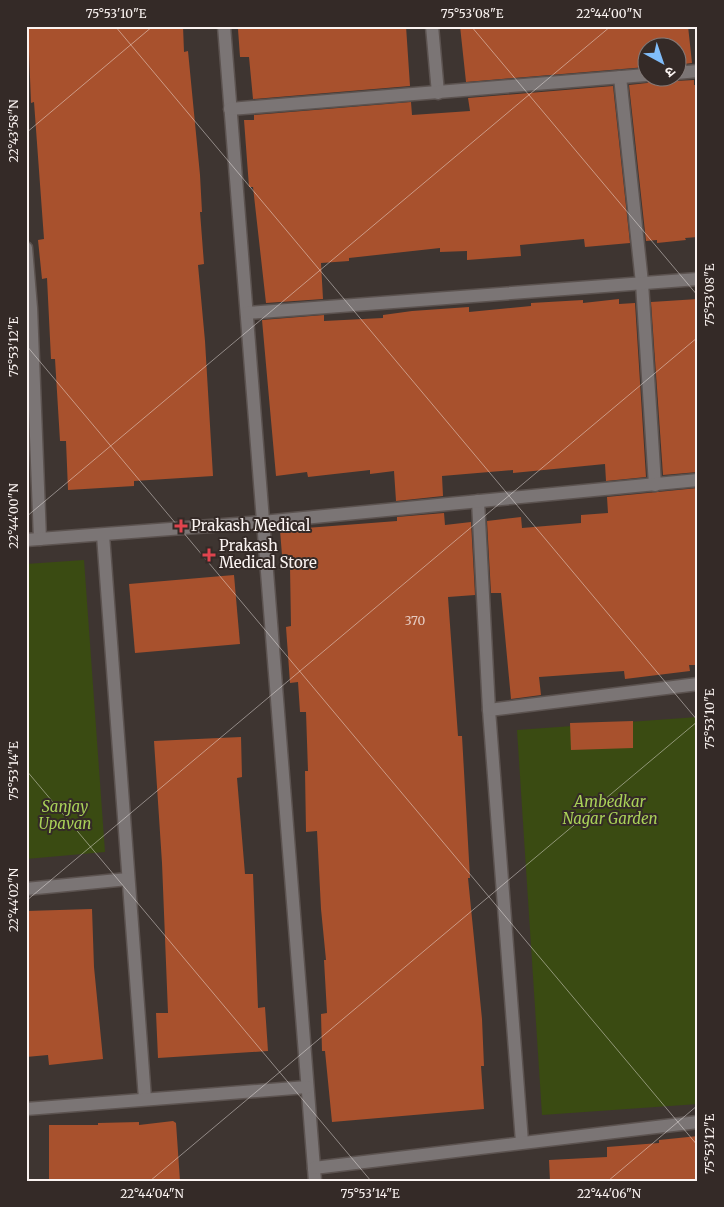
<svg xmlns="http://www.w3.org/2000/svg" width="724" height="1207" font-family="Merriweather,'Noto Sans Devanagari',serif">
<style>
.green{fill:#3a4b12}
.building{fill:#a8512d}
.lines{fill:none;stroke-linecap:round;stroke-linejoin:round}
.street-casing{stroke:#5c5350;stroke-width:15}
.street{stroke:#7b7575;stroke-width:12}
.ticks{fill:none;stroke:#faf3f1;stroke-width:1;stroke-opacity:0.45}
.health-dot{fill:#e0444e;stroke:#342a27;stroke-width:2}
.labels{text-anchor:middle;stroke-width:4;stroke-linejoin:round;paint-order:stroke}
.number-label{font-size:12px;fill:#e6cac0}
.poi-label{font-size:15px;fill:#faf3f1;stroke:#342a27;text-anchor:start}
.park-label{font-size:15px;font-style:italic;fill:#a9d158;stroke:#342a27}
.neatline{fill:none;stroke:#faf3f1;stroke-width:2}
.ticks-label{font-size:12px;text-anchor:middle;fill:#faf3f1}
</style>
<rect width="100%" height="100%" fill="#3e3531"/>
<g class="green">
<path d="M 84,560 L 105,852 L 26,859 L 26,564 Z"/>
<path d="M 698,717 L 698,1104 L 542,1115 L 517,730 Z"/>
</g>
<g class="building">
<path d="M 28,26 L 183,26 L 184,52 L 188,51 L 200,175 L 202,212 L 200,212 L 204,264 L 198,265 L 205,341 L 213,476 L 134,481 L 134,486 L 68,490 L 66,441 L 60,441 L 55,359 L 51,359 L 47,278 L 42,279 L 38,240 L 44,239 L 34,102 L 31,103 Z"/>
<path d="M 281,26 L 406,26 L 410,86 L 253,99 L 249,57 L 240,57 L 238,29 Z"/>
<path d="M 460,26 L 688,26 L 692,63 L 676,65 L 676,48 L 646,48 L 646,67 L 466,82 Z"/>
<path d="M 654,78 L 669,78 L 676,81 L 694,80 L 694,85 L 698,85 L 698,237 L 685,238 L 686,240 L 657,243 L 657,240 L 646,241 L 629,85 L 647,83 Z"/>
<path d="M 613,86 L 630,243 L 585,247 L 584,239 L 520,245 L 521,256 L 467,260 L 467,251 L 440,252 L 440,248 L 349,258 L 349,261 L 321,263 L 323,299 L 266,303 L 253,187 L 249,187 L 244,120 L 254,120 L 254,115 L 411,102 L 412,115 L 470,111 L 468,98 Z"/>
<path d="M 619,299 L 619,304 L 635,303 L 646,477 L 606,481 L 605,464 L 513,473 L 513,470 L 442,476 L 443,496 L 396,501 L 394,471 L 370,474 L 370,470 L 308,477 L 307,472 L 276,476 L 262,320 L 324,315 L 324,321 L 383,318 L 383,315 L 412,311 L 469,307 L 469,312 L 531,306 L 531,303 L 583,300 L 583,303 Z"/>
<path d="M 698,299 L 698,472 L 663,475 L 651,302 Z"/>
<path d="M 698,488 L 698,665 L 689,665 L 690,671 L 625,679 L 624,671 L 539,677 L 541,695 L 511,699 L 501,593 L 491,593 L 487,521 L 521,517 L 522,528 L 581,523 L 581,515 L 608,513 L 607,497 Z"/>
<path d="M 444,513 L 445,525 L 471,522 L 475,595 L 448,597 L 458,736 L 462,736 L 470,878 L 468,878 L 482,1019 L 484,1066 L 481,1066 L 484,1109 L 332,1122 L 325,1051 L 322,1051 L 321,1014 L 327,1013 L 324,960 L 326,960 L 321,909 L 317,831 L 306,832 L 305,771 L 308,771 L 306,712 L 300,712 L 298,682 L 290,683 L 286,627 L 291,626 L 290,567 L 283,568 L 280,530 L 397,521 L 397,517 Z"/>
<path d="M 234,575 L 240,644 L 135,653 L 129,584 Z"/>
<path d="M 633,721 L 633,748 L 571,750 L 570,723 Z"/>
<path d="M 241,737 L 242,777 L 237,778 L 245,874 L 253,874 L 258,1008 L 265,1007 L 268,1051 L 158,1058 L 156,1013 L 168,1013 L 162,863 L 154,741 Z"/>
<path d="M 92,909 L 94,967 L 103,1059 L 49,1065 L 48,1055 L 26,1057 L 26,911 Z"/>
<path d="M 173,1121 L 176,1123 L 180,1181 L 49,1181 L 49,1125 L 98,1125 L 98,1123 L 139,1122 L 139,1125 Z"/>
<path d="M 698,1136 L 698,1181 L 550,1181 L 549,1160 L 607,1157 L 607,1147 L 659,1143 L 659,1140 Z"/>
</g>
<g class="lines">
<defs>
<g id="street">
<path d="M 224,26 L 315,1181"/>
<path d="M 432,26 L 438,93"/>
<path d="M 676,73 L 698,71"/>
<path d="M 620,77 L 642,283 L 655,485"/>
<path d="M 230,109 L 646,75"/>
<path d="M 26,248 L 31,308 L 40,539"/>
<path d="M 247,313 L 698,279"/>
<path d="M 478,501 L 489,710 L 522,1142"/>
<path d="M 103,535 L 145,1099"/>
<path d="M 26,540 L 262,522 L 698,480"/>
<path d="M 489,710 L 698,684"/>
<path d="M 26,889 L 128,879"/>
<path d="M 26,1109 L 307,1087"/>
<path d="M 314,1168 L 698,1122"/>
</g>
</defs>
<use href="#street" class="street-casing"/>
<use href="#street" class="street"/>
</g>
<path class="ticks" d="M 115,26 L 698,721M 471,26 L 698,296M 26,133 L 153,26M 26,345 L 698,1146M 26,517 L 611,26M 26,770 L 371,1181M 26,901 L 698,337M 150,1181 L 698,721M 608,1181 L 698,1105"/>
<g class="health-dot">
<path d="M178.5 518.5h5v5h5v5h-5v5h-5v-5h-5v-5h5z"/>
<path d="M206.5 547.5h5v5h5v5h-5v5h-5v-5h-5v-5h5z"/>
</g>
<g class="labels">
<g class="number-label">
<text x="415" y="625">370</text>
</g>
<g class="poi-label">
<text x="191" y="531">Prakash Medical</text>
<text x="219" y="551">Prakash<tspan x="219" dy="17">Medical Store</tspan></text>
</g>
<g class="park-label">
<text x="610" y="807">Ambedkar<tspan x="610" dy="17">Nagar Garden</tspan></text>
<text x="65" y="812">Sanjay<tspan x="65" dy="17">Upavan</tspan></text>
</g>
</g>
<rect width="724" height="1207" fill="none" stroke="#342a27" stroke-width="55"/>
<g transform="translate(662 62) rotate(140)"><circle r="24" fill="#342a27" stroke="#837a78"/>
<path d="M0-4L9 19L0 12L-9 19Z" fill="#80bdfa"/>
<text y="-8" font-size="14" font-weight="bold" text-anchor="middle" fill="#faf3f1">उ</text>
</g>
<rect x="28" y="28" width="668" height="1152" class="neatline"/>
<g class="ticks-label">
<text x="116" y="18">75°53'10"E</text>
<text x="472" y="18">75°53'08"E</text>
<text x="609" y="18">22°44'00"N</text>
<text transform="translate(14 131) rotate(-90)" y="4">22°43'58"N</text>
<text transform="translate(710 295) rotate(-90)" y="4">75°53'08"E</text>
<text transform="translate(14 347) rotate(-90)" y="4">75°53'12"E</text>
<text transform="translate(14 516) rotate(-90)" y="4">22°44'00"N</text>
<text transform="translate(710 719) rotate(-90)" y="4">75°53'10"E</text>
<text transform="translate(14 771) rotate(-90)" y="4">75°53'14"E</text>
<text transform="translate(14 900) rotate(-90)" y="4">22°44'02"N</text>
<text transform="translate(710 1144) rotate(-90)" y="4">75°53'12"E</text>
<text x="152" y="1198">22°44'04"N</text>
<text x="370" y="1198">75°53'14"E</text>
<text x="609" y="1198">22°44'06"N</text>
</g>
</svg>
